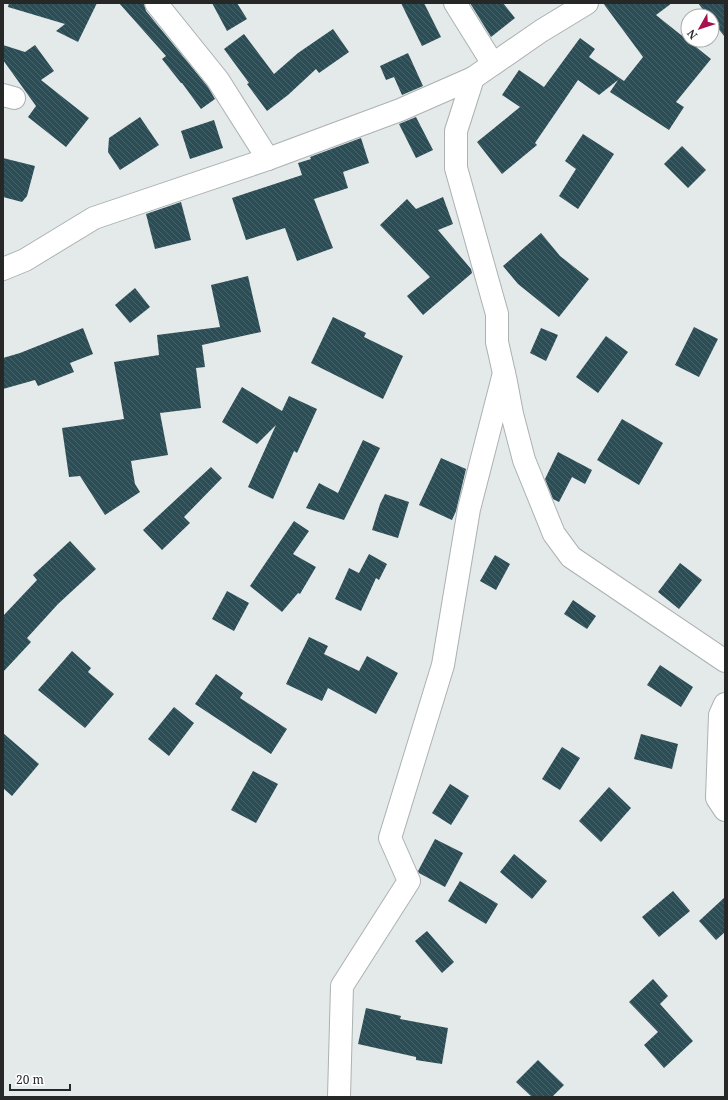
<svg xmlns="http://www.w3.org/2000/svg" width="728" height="1100" font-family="'Noto Serif',serif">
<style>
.building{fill:url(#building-back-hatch)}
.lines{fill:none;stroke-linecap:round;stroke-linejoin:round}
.street-casing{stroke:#acb1b2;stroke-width:24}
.street{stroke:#fff;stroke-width:22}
</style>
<defs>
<pattern id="building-back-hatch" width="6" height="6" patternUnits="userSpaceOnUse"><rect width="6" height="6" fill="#2b4d55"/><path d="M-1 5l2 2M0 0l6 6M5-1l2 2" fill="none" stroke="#48646a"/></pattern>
</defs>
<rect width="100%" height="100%" fill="#e4e9ea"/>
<g class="building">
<path d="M 9,3 L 97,3 L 78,42 L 56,31 L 65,24 L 8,7 Z"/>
<path d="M 119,3 L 144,3 L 146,11 L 208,87 L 215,99 L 201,109 L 182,83 L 181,83 L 162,59 L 166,56 Z"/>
<path d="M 212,3 L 237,3 L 247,19 L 227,31 Z"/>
<path d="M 401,3 L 424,3 L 441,37 L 422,46 Z"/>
<path d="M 470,3 L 503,3 L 515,18 L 491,37 Z"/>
<path d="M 603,3 L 672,3 L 656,15 L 711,59 L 676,102 L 684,107 L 669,130 L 610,92 L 618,80 L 599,95 L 578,80 L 535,143 L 537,145 L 502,174 L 477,142 L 520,107 L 502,95 L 519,70 L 544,87 L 580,38 L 595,49 L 589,57 L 624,81 L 643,57 Z"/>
<path d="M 698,3 L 725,3 L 725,37 L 712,21 L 712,16 L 708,16 Z"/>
<path d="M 333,29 L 349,52 L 319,73 L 316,69 L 288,95 L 267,111 L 247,84 L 249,83 L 224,49 L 244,34 L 274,74 L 298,53 Z"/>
<path d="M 3,45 L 25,52 L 35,45 L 54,71 L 41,80 L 89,118 L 66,147 L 28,117 L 36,106 L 3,60 Z"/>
<path d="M 408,53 L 423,86 L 402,95 L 394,77 L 386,80 L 380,66 Z"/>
<path d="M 140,117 L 159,145 L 120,170 L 108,152 L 109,138 Z"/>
<path d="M 416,117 L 433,150 L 416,158 L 399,124 Z"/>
<path d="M 214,120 L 223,148 L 190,159 L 181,131 Z"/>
<path d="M 583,134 L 614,154 L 578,209 L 559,196 L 576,169 L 565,161 Z"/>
<path d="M 361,138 L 369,163 L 343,172 L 348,188 L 314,199 L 333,248 L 297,261 L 285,228 L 246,240 L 232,198 L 302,175 L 298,163 L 311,159 L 310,157 Z"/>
<path d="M 682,146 L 706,170 L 688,188 L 664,164 Z"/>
<path d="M 3,158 L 35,166 L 27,196 L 22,202 L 3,197 Z"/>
<path d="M 443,197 L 453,224 L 438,230 L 471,269 L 472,273 L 423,315 L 407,296 L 430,277 L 380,225 L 407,199 L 416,209 Z"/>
<path d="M 181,202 L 191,240 L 155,249 L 146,214 Z"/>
<path d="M 541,233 L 560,256 L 589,279 L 559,317 L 518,284 L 503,266 Z"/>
<path d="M 248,276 L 261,332 L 202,345 L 205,367 L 196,368 L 201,408 L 160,413 L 168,455 L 131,461 L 135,484 L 140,492 L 105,515 L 80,476 L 69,477 L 62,428 L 124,419 L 114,362 L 159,355 L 157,335 L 220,327 L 211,285 Z"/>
<path d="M 135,288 L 150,307 L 130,323 L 115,305 Z"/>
<path d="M 333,317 L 366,333 L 364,337 L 403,356 L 383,399 L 311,363 Z"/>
<path d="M 694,327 L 718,339 L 699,377 L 675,365 Z"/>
<path d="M 83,328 L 93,354 L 70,363 L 74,372 L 38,386 L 35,380 L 3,389 L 3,358 L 20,353 Z"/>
<path d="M 541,328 L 558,335 L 546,361 L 530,353 Z"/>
<path d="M 606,336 L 628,352 L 598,393 L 576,377 Z"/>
<path d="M 242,387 L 282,411 L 289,396 L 317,409 L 297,453 L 294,451 L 273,499 L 248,487 L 276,425 L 257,444 L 222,422 Z"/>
<path d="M 622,419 L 663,443 L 639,485 L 597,460 Z"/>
<path d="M 363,440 L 380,448 L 344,520 L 306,508 L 319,483 L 338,493 Z"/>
<path d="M 558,452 L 592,470 L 585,484 L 572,477 L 559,502 L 553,499 L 545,479 Z"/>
<path d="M 441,458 L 466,469 L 456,511 L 452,520 L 419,505 Z"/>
<path d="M 211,467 L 222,478 L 184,517 L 190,523 L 162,550 L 143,530 Z"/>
<path d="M 385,494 L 409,502 L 398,538 L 372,530 L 380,504 Z"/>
<path d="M 294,521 L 309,531 L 293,554 L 316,567 L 300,594 L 298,593 L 282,612 L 250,586 Z"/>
<path d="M 70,541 L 96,569 L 58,604 L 27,638 L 31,642 L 3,672 L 3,616 L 37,580 L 33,575 Z"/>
<path d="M 369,554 L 387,564 L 379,580 L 376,578 L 361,611 L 335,599 L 349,568 L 359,573 Z"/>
<path d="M 495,555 L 510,564 L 496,590 L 480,581 Z"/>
<path d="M 680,563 L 702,580 L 679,609 L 658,592 Z"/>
<path d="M 227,591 L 249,603 L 234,631 L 212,619 Z"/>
<path d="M 573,600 L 596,616 L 587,629 L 564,614 Z"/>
<path d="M 309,637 L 328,646 L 324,654 L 359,671 L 367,656 L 398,673 L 376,714 L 328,688 L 322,701 L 286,684 Z"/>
<path d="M 72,651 L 91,668 L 88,672 L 114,694 L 85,728 L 38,690 Z"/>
<path d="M 660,665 L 693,687 L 681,707 L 647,685 Z"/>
<path d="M 216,674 L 243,693 L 240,698 L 287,729 L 271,754 L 195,704 Z"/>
<path d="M 174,707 L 194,723 L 169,756 L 148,739 Z"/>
<path d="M 3,733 L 39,764 L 12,796 L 3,788 Z"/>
<path d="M 641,734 L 678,744 L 672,769 L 634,759 Z"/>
<path d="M 562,747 L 580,758 L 560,790 L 542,779 Z"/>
<path d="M 253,771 L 278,784 L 256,823 L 231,810 Z"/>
<path d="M 450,784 L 469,796 L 451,825 L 432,813 Z"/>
<path d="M 609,787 L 631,808 L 601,842 L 579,821 Z"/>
<path d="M 435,839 L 463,853 L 445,887 L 419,873 L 418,871 Z"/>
<path d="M 514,854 L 547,881 L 532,899 L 500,872 Z"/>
<path d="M 460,881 L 498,904 L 486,924 L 448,901 Z"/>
<path d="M 673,891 L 690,911 L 659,937 L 642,917 Z"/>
<path d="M 725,897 L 725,932 L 716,940 L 699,921 Z"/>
<path d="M 427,931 L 454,962 L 442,973 L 415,941 Z"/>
<path d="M 653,979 L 668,996 L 660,1004 L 693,1041 L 664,1068 L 644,1045 L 658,1032 L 629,1002 Z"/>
<path d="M 366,1008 L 401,1016 L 400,1019 L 448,1028 L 442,1064 L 416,1060 L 416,1057 L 358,1044 Z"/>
<path d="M 538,1060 L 564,1085 L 552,1097 L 532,1097 L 516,1082 Z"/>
</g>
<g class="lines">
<defs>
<g id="street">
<path d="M 156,3 L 218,80 L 268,159"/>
<path d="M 455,3 L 493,64"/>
<path d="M 473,78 L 456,131 L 456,168 L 497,314 L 497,342 L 506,382 L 512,414 L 524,460 L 554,534 L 571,557 L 725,661"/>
<path d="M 3,95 L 14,98"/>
<path d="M 3,269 L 25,260 L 94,218 L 268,159 L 400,110 L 473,78 L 541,31 L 587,3"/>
<path d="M 725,704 L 720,715 L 717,798 L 725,810"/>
<path d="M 339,1097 L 342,986 L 409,881 L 390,838 L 443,665 L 469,509 L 504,373"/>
</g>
</defs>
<use href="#street" class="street-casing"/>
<use href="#street" class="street"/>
</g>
<rect width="728" height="1100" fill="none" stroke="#262828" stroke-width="8"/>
<g transform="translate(700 28) rotate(231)"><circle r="19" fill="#ffffff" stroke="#a8a9a9"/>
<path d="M0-3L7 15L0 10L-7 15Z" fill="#a6124d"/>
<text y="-6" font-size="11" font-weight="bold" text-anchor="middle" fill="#262828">N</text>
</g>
<path d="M10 1084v6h60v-6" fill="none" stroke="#262828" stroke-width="2"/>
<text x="16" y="1084" font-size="12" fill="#262828" stroke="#ffffff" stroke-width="3" paint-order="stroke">20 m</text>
</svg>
